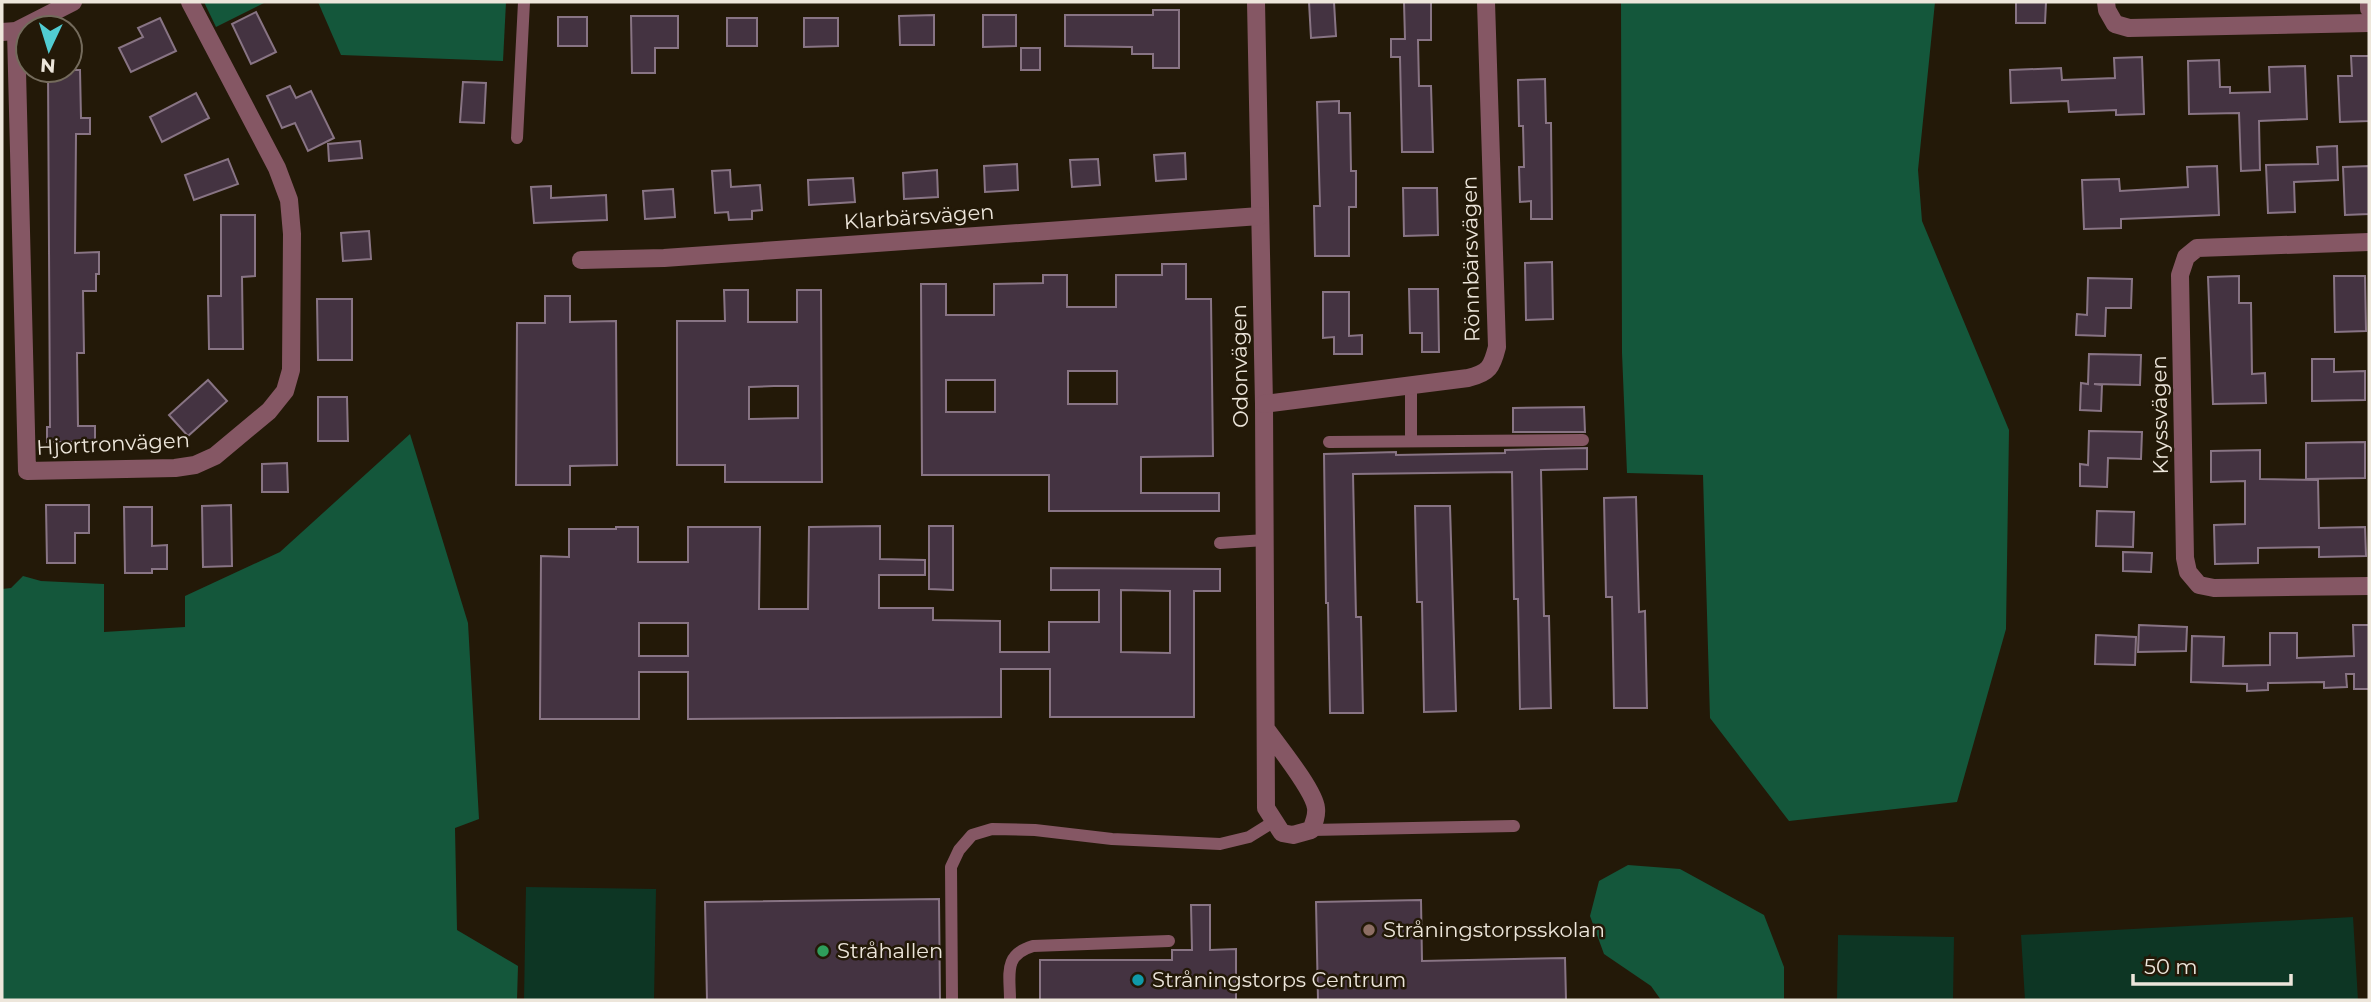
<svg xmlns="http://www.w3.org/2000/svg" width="2371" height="1002" font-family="Montserrat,sans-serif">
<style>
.green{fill:#0d3624}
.forest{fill:#14573b}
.building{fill:#443341;stroke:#887484;stroke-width:2;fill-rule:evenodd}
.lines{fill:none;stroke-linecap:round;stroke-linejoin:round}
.lane{stroke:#855764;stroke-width:12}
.street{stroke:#855764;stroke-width:18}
.education-dot{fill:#8d6e63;stroke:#231908;stroke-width:2.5}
.leisure-dot{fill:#2e9e5b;stroke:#231908;stroke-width:2.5}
.culture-dot{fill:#0f9aa8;stroke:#231908;stroke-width:2.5}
.labels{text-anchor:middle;stroke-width:5;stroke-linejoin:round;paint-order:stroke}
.street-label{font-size:21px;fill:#ede6db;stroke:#231908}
.poi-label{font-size:21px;fill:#ede6db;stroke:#231908;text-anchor:start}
</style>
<rect width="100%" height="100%" fill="#231908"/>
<g class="green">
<path d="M 526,887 L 656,889 L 654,1000 L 524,1000 Z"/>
<path d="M 2353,917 L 2358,1000 L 2025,1000 L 2021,935 Z"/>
<path d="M 1838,935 L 1954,937 L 1953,1000 L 1837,1000 Z"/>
</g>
<g class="forest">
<path d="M 204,2 L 266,2 L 216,27 Z"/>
<path d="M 318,2 L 506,2 L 503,61 L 341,55 Z"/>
<path d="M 1621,2 L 1935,2 L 1918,170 L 1922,221 L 2009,430 L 2006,629 L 1957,802 L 1789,821 L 1710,718 L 1703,475 L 1627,473 L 1622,353 Z"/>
<path d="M 410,434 L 468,623 L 479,819 L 455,828 L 457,930 L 518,966 L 517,1000 L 2,1000 L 2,589 L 11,588 L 23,576 L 41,581 L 104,584 L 104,632 L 185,627 L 185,596 L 280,552 Z"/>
<path d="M 1628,865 L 1680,869 L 1764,915 L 1784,967 L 1784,1000 L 1661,1000 L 1651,986 L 1604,954 L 1590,916 L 1599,881 Z"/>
</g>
<g class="building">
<path d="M 1309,2 L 1334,2 L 1336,36 L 1311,38 Z"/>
<path d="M 1404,2 L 1431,2 L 1431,40 L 1418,40 L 1419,86 L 1431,86 L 1433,152 L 1402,152 L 1400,57 L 1391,57 L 1391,39 L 1405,39 Z"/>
<path d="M 2016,2 L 2046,2 L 2045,23 L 2016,23 Z"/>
<path d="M 1153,10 L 1179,10 L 1179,68 L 1153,68 L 1153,54 L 1132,54 L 1132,47 L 1065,46 L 1065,15 L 1153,15 Z"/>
<path d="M 256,12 L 276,52 L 251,64 L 232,24 Z"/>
<path d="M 934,15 L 934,45 L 900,45 L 899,16 Z"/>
<path d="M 983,15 L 1016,15 L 1016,46 L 983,47 Z"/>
<path d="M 631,16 L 678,16 L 678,48 L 655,48 L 655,73 L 632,73 Z"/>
<rect x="558" y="17" width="29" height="29"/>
<path d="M 160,18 L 176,51 L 131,72 L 119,48 L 143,37 L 138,28 Z"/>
<rect x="727" y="18" width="30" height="28"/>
<path d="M 804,18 L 838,18 L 838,46 L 804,47 Z"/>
<rect x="1021" y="48" width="19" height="22"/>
<path d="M 2351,56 L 2369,56 L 2369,121 L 2340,122 L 2338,76 L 2352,76 Z"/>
<path d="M 2142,57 L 2144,114 L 2116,115 L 2116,110 L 2069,112 L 2068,101 L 2011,103 L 2010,70 L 2061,68 L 2062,80 L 2115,78 L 2114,58 Z"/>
<path d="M 2219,60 L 2220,87 L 2230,87 L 2230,93 L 2270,92 L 2269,67 L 2305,66 L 2307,119 L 2259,121 L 2260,170 L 2241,171 L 2239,113 L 2189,114 L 2188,61 Z"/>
<path d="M 48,70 L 80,70 L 81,118 L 90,118 L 90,134 L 76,134 L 75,253 L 99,252 L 99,274 L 96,274 L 96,291 L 83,291 L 84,353 L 77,353 L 78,426 L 95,426 L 95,442 L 47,442 L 47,427 L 50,427 Z"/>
<path d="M 1545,79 L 1546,123 L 1551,123 L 1552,219 L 1531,219 L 1531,201 L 1520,202 L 1519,167 L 1524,167 L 1523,126 L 1519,126 L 1518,80 Z"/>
<path d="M 463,82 L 486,83 L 484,123 L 460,122 Z"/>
<path d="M 290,86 L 296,98 L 311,91 L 334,138 L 308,151 L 295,123 L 282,128 L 267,96 Z"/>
<path d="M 196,93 L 209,118 L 162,142 L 150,117 Z"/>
<path d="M 1339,101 L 1339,113 L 1350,113 L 1351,171 L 1356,171 L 1356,207 L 1349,207 L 1349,256 L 1315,256 L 1314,206 L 1320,206 L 1317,102 Z"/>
<path d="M 360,141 L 362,158 L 329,161 L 328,144 Z"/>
<path d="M 2337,146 L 2338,180 L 2294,182 L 2295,212 L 2268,213 L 2266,165 L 2318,164 L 2317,147 Z"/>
<path d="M 1185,153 L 1186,179 L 1156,181 L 1154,155 Z"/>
<path d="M 228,159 L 238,184 L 194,200 L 185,175 Z"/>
<path d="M 1098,159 L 1100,185 L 1072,187 L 1070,160 Z"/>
<path d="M 1017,164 L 1018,190 L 985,192 L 984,166 Z"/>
<path d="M 2217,166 L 2219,215 L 2121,219 L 2121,228 L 2084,229 L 2082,180 L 2119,179 L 2120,191 L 2188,187 L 2187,167 Z"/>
<path d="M 2369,166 L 2369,214 L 2345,215 L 2343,167 Z"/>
<path d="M 730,170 L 731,187 L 760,185 L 762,210 L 752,211 L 752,219 L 729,220 L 728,212 L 715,213 L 712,171 Z"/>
<path d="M 937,170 L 938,197 L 904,199 L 903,173 Z"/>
<path d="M 853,178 L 855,202 L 809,205 L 808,180 Z"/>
<path d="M 551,186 L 551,198 L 606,195 L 607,220 L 534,223 L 531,187 Z"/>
<path d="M 1403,188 L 1437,188 L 1438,235 L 1404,236 Z"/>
<path d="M 673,189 L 675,217 L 645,219 L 643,191 Z"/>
<path d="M 221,215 L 255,215 L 255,276 L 242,277 L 243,349 L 209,349 L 208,296 L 221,296 Z"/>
<path d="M 369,231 L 371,259 L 343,261 L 341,233 Z"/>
<path d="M 1552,262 L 1553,319 L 1526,320 L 1525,263 Z"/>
<path d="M 1162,264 L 1186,264 L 1186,299 L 1211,299 L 1213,456 L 1141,457 L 1141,493 L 1219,493 L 1219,511 L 1049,511 L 1049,475 L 922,475 L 921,284 L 946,284 L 946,315 L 994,315 L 994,284 L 1043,283 L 1043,275 L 1067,275 L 1067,307 L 1116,307 L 1116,275 L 1162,275 ZM 1068,371 L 1117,371 L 1117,404 L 1068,404 ZM 946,380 L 995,380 L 995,412 L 946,412 Z"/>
<path d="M 2239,276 L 2239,303 L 2251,303 L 2252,374 L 2265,373 L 2266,403 L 2213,404 L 2208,277 Z"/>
<path d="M 2334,276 L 2365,276 L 2366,331 L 2335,332 Z"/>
<path d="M 2088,278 L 2132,279 L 2131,308 L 2106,308 L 2105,336 L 2076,335 L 2077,314 L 2087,315 Z"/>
<path d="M 1409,289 L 1438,289 L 1439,352 L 1422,352 L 1422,333 L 1410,333 Z"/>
<path d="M 724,290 L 748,290 L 748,322 L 797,322 L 797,290 L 821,290 L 822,482 L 725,482 L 725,465 L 677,465 L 677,321 L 725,321 ZM 774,386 L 798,386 L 798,418 L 749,419 L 749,387 Z"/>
<path d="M 1323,292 L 1349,292 L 1349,336 L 1362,335 L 1362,354 L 1334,354 L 1334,337 L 1323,338 Z"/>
<path d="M 545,296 L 570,296 L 570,322 L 616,321 L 617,465 L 570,466 L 570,485 L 516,485 L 517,323 L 545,323 Z"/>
<path d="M 317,299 L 352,299 L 352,360 L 318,360 Z"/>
<path d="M 2089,354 L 2141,355 L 2140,385 L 2094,384 L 2102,385 L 2101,411 L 2080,410 L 2081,383 L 2088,384 Z"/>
<path d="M 2312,359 L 2334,359 L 2334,372 L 2365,371 L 2365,400 L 2312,401 Z"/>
<path d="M 208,380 L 227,401 L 188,436 L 169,415 Z"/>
<path d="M 318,397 L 347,397 L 348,441 L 318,441 Z"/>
<path d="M 1584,407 L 1585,432 L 1513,432 L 1513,408 Z"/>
<path d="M 2089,431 L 2142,432 L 2141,459 L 2108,458 L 2107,487 L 2080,486 L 2080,464 L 2088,465 Z"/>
<path d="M 2365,442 L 2365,478 L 2306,479 L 2306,443 Z"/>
<path d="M 1587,448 L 1587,469 L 1541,470 L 1544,616 L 1549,616 L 1551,708 L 1520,709 L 1518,599 L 1514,599 L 1512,472 L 1353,474 L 1356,617 L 1361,617 L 1363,713 L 1330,713 L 1328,603 L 1326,603 L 1324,454 L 1396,452 L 1396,455 L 1505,453 L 1505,450 Z"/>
<path d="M 2260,450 L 2260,479 L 2318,480 L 2319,528 L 2365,527 L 2366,556 L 2319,557 L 2319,547 L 2258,548 L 2258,563 L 2215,564 L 2214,525 L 2245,524 L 2245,481 L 2211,482 L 2211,451 Z"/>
<path d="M 287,463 L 288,492 L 262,492 L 262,464 Z"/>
<path d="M 1636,497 L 1639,612 L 1645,611 L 1647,708 L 1614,708 L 1612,597 L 1606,597 L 1604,498 Z"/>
<path d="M 46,505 L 89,505 L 89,533 L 75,533 L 75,563 L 47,563 Z"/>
<path d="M 231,505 L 232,566 L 203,567 L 202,506 Z"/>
<path d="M 1415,506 L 1450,506 L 1456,711 L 1424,712 L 1422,602 L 1417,602 Z"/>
<path d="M 124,507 L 152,507 L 152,546 L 167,545 L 167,569 L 152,569 L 152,573 L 125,573 Z"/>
<path d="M 2097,511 L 2134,512 L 2133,547 L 2096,546 Z"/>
<path d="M 880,526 L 880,559 L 925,560 L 925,575 L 879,575 L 879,608 L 933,608 L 933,620 L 1000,621 L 1000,652 L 1049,652 L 1049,622 L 1099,622 L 1099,590 L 1051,590 L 1051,568 L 1220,569 L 1220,591 L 1194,591 L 1194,717 L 1050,717 L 1050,669 L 1001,669 L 1001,717 L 688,719 L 688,672 L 639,672 L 639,719 L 540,719 L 541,556 L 569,557 L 569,529 L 616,529 L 616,527 L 638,527 L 638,562 L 688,562 L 688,527 L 760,527 L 759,609 L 808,609 L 809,527 ZM 1121,590 L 1170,591 L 1170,653 L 1121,652 ZM 639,623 L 688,623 L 688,656 L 639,656 Z"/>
<path d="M 929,526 L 953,526 L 953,590 L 929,589 Z"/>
<path d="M 2123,552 L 2152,553 L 2151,572 L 2123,571 Z"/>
<path d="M 2139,625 L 2187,627 L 2186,651 L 2138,652 Z"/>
<path d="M 2353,625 L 2369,625 L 2369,689 L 2354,689 L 2354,674 L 2346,674 L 2347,687 L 2324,688 L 2324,682 L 2268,683 L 2268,690 L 2247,691 L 2247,684 L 2191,682 L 2192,636 L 2224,637 L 2223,666 L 2270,665 L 2270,633 L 2297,633 L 2297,658 L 2354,656 Z"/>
<path d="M 2096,635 L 2136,637 L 2135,665 L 2095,664 Z"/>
<path d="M 939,899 L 940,1000 L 707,1000 L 705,902 Z"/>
<path d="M 1421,900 L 1422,961 L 1565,958 L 1566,1000 L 1318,1000 L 1316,902 Z"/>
<path d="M 1191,905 L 1210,905 L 1210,950 L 1236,949 L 1236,1000 L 1040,1000 L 1040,960 L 1172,960 L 1172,950 L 1192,950 Z"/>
</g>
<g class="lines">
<g class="lane">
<path d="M 517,138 L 524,2"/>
<path d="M 1411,386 L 1411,441"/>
<path d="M 1329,442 L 1583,440"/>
<path d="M 1220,543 L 1265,540"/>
<path d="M 1311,830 L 1514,826"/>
<path d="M 952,1000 L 951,867 L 959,850 L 972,835 L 992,829 L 1035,830 L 1112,839 L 1220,844 L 1249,837 L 1273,822"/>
<path d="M 1010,1000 C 1010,974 1003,955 1033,946 L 1169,941"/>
</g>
<g class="street">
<path d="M 1256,2 L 1264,404 L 1266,808 L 1282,833 L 1293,835 L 1311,830 C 1314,823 1317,816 1316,808 C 1314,790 1278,746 1266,729"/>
<path d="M 2106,2 L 2107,10 L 2115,24 L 2129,28 L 2369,23"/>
<path d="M 2369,2 L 2369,9"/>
<path d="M 16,31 L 27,471 L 175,468 L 195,465 L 215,456 L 269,411 L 285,391 L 291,370 L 292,234 L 289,200 L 277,168 L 190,2"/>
<path d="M 2,32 L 16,31 L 73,2"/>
<path d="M 2369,242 L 2197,248 L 2186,257 L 2180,275 L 2185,558 L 2188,572 L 2199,585 L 2214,588 L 2369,586"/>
<path d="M 581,260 L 664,258 L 1260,216"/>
<path d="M 1264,404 L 1468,378 C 1489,373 1492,367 1497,347 L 1486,2"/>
</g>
</g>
<circle class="education-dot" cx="1369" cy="930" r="7"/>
<circle class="leisure-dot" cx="823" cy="951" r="7"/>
<circle class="culture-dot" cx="1138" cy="980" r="7"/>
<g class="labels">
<g class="street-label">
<text transform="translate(919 217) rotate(-4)" y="7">Klarbärsvägen</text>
<text transform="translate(1471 259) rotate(-91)" y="7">Rönnbärsvägen</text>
<text transform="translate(1240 366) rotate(-91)" y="7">Odonvägen</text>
<text transform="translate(2160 415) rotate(-91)" y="7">Kryssvägen</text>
<text transform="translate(113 444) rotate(-3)" y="7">Hjortronvägen</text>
</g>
<g class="poi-label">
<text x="1383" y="937">Stråningstorpsskolan</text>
<text x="837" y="958">Stråhallen</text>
<text x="1152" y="987">Stråningstorps Centrum</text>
</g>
</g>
<rect width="2371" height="1002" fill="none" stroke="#ede6db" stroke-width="7"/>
<g transform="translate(49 49) rotate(184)"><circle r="33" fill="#231908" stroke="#746b5c" stroke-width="2"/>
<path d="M0-5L12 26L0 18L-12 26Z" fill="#51ccd2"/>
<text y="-10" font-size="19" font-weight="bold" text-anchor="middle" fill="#ede6db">N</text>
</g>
<path d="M2133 974v10h158v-10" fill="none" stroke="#ede6db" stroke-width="3.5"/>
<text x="2144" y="974" font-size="21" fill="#ede6db" stroke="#231908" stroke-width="5" paint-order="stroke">50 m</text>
</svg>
